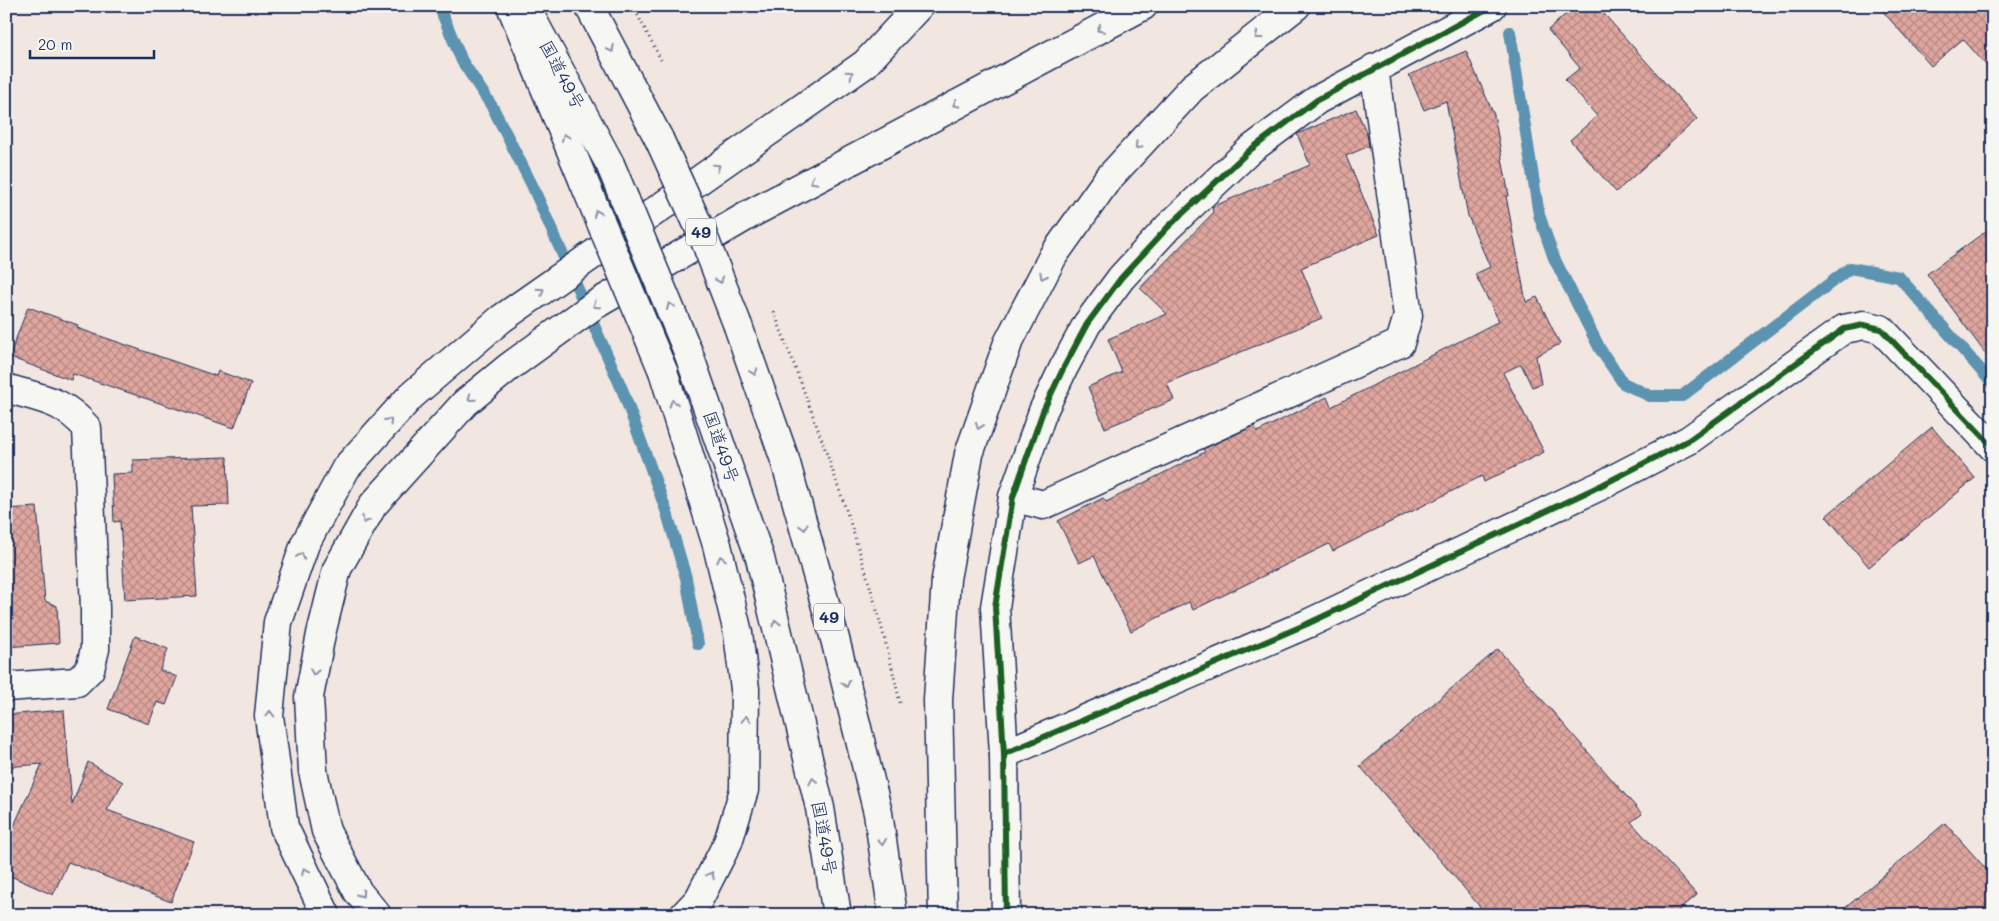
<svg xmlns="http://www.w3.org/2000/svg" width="1999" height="921" font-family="Mali,'Klee One',sans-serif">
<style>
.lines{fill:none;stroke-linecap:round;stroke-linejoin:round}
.stream{stroke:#5c93b1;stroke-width:12}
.building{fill:url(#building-cross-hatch);stroke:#1b2f5e}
.minor-casing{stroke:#1b2f5e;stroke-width:31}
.trunk-casing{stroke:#1b2f5e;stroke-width:31}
.motorway-casing{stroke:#1b2f5e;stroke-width:31}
.path{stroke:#1b2f5e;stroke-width:3;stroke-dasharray:1 4;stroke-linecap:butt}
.minor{stroke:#f6f6f2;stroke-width:28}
.trunk{stroke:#f6f6f2;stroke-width:28}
.motorway{stroke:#f6f6f2;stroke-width:28}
.trunk-bridge-casing{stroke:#1b2f5e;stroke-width:31;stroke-linecap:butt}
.motorway-bridge-casing{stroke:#1b2f5e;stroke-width:31;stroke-linecap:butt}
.trunk-bridge{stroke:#f6f6f2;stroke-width:28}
.motorway-bridge{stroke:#f6f6f2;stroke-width:28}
.cycleway-casing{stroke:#f6f6f2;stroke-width:9}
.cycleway{stroke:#1b5e20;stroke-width:6}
.oneway{stroke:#8892a8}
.labels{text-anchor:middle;stroke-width:5;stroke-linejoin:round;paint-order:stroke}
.shield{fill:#f6f6f2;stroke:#5d6b8a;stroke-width:1}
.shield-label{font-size:16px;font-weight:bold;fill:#1b2f5e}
.street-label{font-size:18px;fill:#1b2f5e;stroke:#f6f6f2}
</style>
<defs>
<pattern id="building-cross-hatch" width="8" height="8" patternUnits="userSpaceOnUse" patternTransform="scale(1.25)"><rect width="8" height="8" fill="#e0a69e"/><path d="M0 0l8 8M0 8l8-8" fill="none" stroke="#b58884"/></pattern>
</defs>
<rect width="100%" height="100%" fill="#f2e6e1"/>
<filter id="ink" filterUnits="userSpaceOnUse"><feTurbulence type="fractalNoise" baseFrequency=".02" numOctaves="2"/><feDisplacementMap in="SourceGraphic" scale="10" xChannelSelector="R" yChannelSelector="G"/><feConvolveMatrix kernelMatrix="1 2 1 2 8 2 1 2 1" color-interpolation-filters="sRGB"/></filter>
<g filter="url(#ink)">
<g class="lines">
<g class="stream">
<path d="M 439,6 L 462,61 L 493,108 L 532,185 L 622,389 L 667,513 L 686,578 L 698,644"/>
<path d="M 1510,32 L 1539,215 L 1554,258 L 1600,349 L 1623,383 L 1650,396 L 1682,396 L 1850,268 L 1899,277 L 1993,384"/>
</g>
</g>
<g class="building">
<path d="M 1575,6 L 1597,6 L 1697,119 L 1616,192 L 1570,140 L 1597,116 L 1565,80 L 1580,68 L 1548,30 Z"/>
<path d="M 1878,6 L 1993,6 L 1993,73 L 1963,39 L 1931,66 Z"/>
<path d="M 1466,51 L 1494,115 L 1509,196 L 1506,196 L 1526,302 L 1537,297 L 1560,344 L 1536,356 L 1541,384 L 1532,387 L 1521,364 L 1503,373 L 1544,452 L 1484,482 L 1482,476 L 1333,551 L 1329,544 L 1193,610 L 1189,602 L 1131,631 L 1094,556 L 1079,563 L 1058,521 L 1103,498 L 1106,502 L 1205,452 L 1203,449 L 1254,426 L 1257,432 L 1327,397 L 1331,407 L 1499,321 L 1475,274 L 1490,267 L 1468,216 L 1446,101 L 1424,110 L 1409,75 Z"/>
<path d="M 1356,109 L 1367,134 L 1369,146 L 1346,156 L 1379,235 L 1301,268 L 1322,318 L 1167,383 L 1174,400 L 1105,428 L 1088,387 L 1122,372 L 1108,339 L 1167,314 L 1140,288 L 1213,213 L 1212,207 L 1310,165 L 1297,134 Z"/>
<path d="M 1993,226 L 1993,364 L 1927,274 Z"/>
<path d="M 28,307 L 78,325 L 77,328 L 216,376 L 218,371 L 251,383 L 234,428 L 73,374 L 71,380 L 9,357 Z"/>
<path d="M 1932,427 L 1975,478 L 1869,567 L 1826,516 Z"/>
<path d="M 227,457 L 229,505 L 191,506 L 197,596 L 125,600 L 120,521 L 114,522 L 112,474 L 133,473 L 133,460 Z"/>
<path d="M 37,507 L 45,601 L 57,606 L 59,643 L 6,647 L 6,509 Z"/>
<path d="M 135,636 L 168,649 L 160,670 L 177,677 L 166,705 L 157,702 L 149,724 L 108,709 Z"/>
<path d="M 1498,649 L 1642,814 L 1631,822 L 1697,895 L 1673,915 L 1487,915 L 1360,766 Z"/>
<path d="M 64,710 L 72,805 L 88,762 L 123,782 L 107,810 L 194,842 L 171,902 L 68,862 L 53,895 L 6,874 L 6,843 L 42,764 L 6,767 L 6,715 Z"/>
<path d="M 1945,823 L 1993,877 L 1993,915 L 1837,915 Z"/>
</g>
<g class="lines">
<defs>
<g id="minor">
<path d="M 6,388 C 41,399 62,399 87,428 L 95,608 L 95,649 L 90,669 L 77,682 L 6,687"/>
<path d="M 1013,497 L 1043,505 L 1400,343 L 1408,316 L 1374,68"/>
<path d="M 1004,754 L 1307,624 L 1602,485 L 1689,440 L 1844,329 L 1864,325 L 1881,329 L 1993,447"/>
<path d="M 1006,915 L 1004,754 L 995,607 L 1013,497 L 1043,411 L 1063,369 L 1087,324 L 1121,278 L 1168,227 L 1250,150 L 1317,100 L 1492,6"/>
</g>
<g id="trunk">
<path d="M 525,6 L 610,164"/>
<path d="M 589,6 L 659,139"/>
<path d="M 738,326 L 785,460 L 835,639 L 878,813 L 893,915"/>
<path d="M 688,352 L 760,558 L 820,808 L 837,915"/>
</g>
<g id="motorway">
<path d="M 511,6 L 584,182"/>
<path d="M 663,371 L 717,545 L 738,633 L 745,689 L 744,790 L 728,842 L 699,899 L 684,915"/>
<path d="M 326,915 L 284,827 L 269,716 L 278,622 L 305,544 L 346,468 L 411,396 L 501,319 L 865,64 L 919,6"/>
<path d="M 377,915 L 358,892 L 326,831 L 313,771 L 309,697 L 321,634 L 337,569 L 373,505 L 465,403 L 509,367 L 593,306 L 752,213 L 1143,6"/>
<path d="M 943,915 L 938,700 L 946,579 L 969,454 L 1008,343 L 1053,256 L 1107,180 L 1192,88 L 1296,6"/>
</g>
</defs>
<use href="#minor" class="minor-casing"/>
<use href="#trunk" class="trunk-casing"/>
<use href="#motorway" class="motorway-casing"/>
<g class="path">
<path d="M 471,6 L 475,15"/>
<path d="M 633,6 L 661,60"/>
<path d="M 774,312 C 823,440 871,569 900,703"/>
</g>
<use href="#minor" class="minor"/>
<use href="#trunk" class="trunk"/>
<use href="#motorway" class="motorway"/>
<defs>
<g id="trunk-bridge">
<path d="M 659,139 L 704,238 L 738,326"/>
<path d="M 610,164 L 688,352"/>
</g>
<path id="motorway-bridge" d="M 584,182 L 663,371"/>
</defs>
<use href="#trunk-bridge" class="trunk-bridge-casing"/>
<use href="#motorway-bridge" class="motorway-bridge-casing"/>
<use href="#trunk-bridge" class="trunk-bridge"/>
<use href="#motorway-bridge" class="motorway-bridge"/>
<defs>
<g id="cycleway">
<path d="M 1004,754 L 1307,624 L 1602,485 L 1689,440 L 1844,329 L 1864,325 L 1881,329 L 1993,447"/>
<path d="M 1006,915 L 1004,754 L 995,607 L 1013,497 L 1043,411 L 1063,369 L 1087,324 L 1121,278 L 1168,227 L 1250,150 L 1317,100 L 1492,6"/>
</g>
</defs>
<use href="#cycleway" class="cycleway-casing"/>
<use href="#cycleway" class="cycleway"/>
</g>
<defs><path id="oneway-chevron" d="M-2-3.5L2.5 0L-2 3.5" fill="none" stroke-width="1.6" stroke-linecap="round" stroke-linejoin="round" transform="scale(1.25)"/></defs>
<g class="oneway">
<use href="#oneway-chevron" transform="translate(1100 29) rotate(152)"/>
<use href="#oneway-chevron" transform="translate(1258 36) rotate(142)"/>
<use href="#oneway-chevron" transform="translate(611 49) rotate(62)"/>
<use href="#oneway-chevron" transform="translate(850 74) rotate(-35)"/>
<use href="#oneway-chevron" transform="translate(956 104) rotate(152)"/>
<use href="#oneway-chevron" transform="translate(565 137) rotate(-113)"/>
<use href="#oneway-chevron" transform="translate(1138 146) rotate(133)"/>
<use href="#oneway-chevron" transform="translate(717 167) rotate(-35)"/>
<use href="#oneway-chevron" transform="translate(813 181) rotate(152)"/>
<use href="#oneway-chevron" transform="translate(597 213) rotate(-113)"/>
<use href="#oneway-chevron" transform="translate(1043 276) rotate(117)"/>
<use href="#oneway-chevron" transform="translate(720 280) rotate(68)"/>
<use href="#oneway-chevron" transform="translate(541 291) rotate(-35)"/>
<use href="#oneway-chevron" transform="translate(596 305) rotate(148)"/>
<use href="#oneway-chevron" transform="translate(670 306) rotate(-113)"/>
<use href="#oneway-chevron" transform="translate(754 372) rotate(71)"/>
<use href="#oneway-chevron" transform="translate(471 398) rotate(141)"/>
<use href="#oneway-chevron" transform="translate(673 403) rotate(-107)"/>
<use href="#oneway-chevron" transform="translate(389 421) rotate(-48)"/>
<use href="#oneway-chevron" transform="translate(979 426) rotate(109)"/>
<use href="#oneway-chevron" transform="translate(365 520) rotate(120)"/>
<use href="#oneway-chevron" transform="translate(804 527) rotate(74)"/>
<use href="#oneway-chevron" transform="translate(301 556) rotate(-71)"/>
<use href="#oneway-chevron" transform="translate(721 559) rotate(-103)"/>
<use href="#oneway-chevron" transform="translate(776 623) rotate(-103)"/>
<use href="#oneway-chevron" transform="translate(314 672) rotate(100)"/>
<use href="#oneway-chevron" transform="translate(846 684) rotate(76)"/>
<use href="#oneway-chevron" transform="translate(270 714) rotate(-90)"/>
<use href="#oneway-chevron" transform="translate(746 719) rotate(-91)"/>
<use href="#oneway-chevron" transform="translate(813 781) rotate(-103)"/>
<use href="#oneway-chevron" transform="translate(882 842) rotate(82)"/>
<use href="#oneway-chevron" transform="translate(305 871) rotate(-116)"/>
<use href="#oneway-chevron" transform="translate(711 875) rotate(-63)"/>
<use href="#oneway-chevron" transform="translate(361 894) rotate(55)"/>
</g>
</g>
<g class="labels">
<g class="shield">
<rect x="686" y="218.5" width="30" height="27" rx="4"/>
<rect x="814" y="603.5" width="30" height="27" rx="4"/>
</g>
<g class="shield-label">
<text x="701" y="238">49</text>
<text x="829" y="623">49</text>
</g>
<g class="street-label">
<text transform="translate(562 75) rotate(62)" y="6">国道49号</text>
<text transform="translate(721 447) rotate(71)" y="6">国道49号</text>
<text transform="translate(824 838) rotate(80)" y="6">国道49号</text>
</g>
</g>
<rect width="1999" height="921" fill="none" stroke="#f6f6f2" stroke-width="25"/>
<rect x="12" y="12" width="1974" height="896" fill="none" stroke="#1b2f5e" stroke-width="2" filter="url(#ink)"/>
<path d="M30 50v8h124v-8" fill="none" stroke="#1b2f5e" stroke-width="2.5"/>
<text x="38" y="50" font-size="15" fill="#1b2f5e" stroke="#f6f6f2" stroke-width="4" paint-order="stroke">20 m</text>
</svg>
